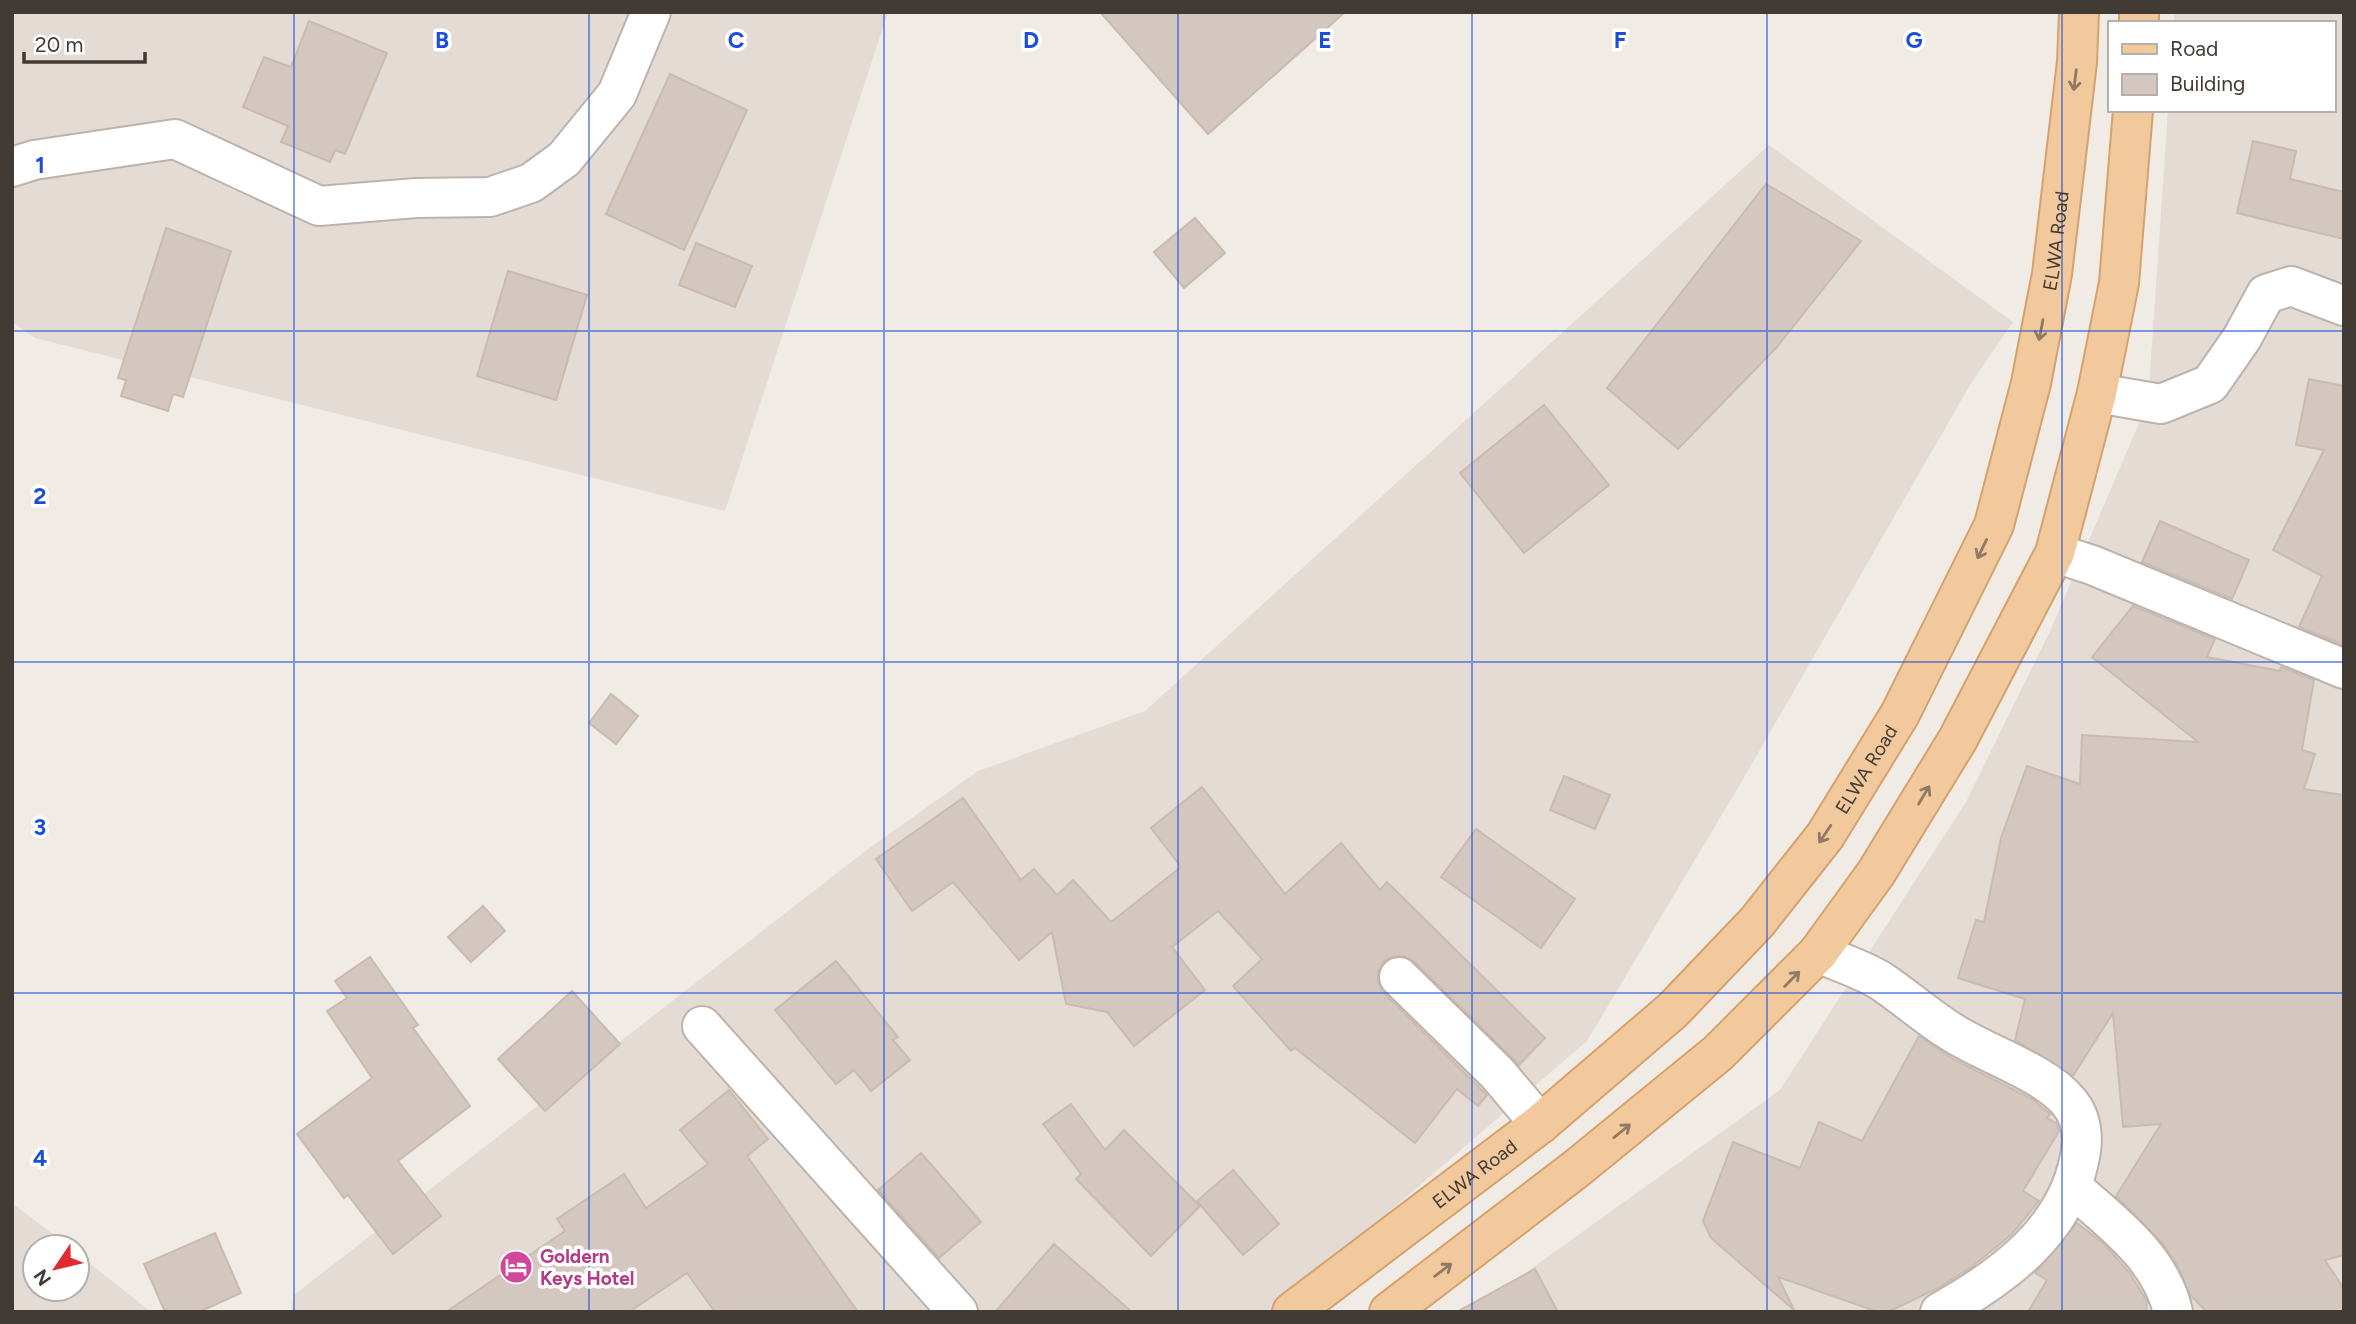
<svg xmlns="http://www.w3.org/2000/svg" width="2356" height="1324" font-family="Figtree,sans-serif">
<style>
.residential{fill:#e4dbd4}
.building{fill:#d3c7bf;stroke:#cabbb0;stroke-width:2}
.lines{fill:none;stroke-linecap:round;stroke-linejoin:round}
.minor-casing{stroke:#bdb3ac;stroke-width:42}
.major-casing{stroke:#d5a26e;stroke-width:42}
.minor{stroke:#fff;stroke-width:38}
.major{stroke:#f2c99c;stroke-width:38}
.oneway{stroke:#917a63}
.grid{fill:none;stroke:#1d4ed8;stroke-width:2;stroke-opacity:0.55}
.labels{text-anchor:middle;stroke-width:7;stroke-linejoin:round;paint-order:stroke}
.street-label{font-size:19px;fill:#423a35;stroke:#fff}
.hotel-label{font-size:19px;font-weight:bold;fill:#b23c85;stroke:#fff;text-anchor:start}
.grid-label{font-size:23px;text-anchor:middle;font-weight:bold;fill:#1d4ed8;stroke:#fff;stroke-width:7;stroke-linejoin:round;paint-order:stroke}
</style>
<rect width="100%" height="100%" fill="#f0ebe5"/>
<g class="residential">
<path d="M 12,12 L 888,12 L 725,511 L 35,338 L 12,322 Z"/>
<path d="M 2174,12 L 2344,12 L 2344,1312 L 1471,1312 L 1780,1090 L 1966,802 L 2051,629 L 2148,402 L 2168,110 L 2333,110 L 2333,23 L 2174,23 Z"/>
<path d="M 1769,145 L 2013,322 L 1970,385 L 1742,781 L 1587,1041 L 1273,1312 L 291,1312 L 294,1295 L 868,849 L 978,771 L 1145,711 Z"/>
<path d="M 12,1203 L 70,1247 L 35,1247 L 35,1289 L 77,1289 L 77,1253 L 151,1312 L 12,1312 Z"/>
</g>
<g class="building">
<path d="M 1100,12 L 1345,12 L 1208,134 Z"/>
<path d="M 309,21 L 387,53 L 345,154 L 335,150 L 330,162 L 281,142 L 288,126 L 243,107 L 264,57 L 291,67 Z"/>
<path d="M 670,74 L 747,110 L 684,250 L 606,214 Z"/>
<path d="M 2253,141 L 2296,151 L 2290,179 L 2344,192 L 2344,239 L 2237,213 Z"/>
<path d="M 1766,184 L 1861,241 L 1777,347 L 1678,449 L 1607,388 Z"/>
<path d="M 1195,218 L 1225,253 L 1184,288 L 1154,252 Z"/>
<path d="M 166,228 L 231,251 L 183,397 L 173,394 L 168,411 L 121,396 L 126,380 L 118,378 Z"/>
<path d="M 696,243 L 752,266 L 735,307 L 679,285 Z"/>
<path d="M 508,271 L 587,295 L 556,400 L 477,376 Z"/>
<path d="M 2309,379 L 2344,386 L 2344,645 L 2299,627 L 2322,576 L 2273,550 L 2324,450 L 2296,445 Z"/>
<path d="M 1544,405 L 1609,485 L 1524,553 L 1460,473 Z"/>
<path d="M 2160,521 L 2249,560 L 2232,599 L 2142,562 Z"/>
<path d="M 2133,606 L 2215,639 L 2207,657 L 2280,671 L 2281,667 L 2314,680 L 2302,750 L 2315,754 L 2304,789 L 2344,795 L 2344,1255 L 2325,1260 L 2344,1289 L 2344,1312 L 2207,1312 L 2190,1295 L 2177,1265 L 2163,1244 L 2116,1196 L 2161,1124 L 2123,1127 L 2113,1013 L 2073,1076 L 2015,1040 L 2025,999 L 1958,978 L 1976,920 L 1984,922 L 2001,838 L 2027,766 L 2080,784 L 2082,735 L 2198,742 L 2092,657 Z"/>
<path d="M 611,694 L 638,716 L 616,744 L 589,723 Z"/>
<path d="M 1564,776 L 1610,795 L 1595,829 L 1550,810 Z"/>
<path d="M 1202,787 L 1285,894 L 1341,843 L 1380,890 L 1387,882 L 1545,1038 L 1519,1065 L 1414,961 L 1404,956 L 1394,956 L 1384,961 L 1378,972 L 1378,982 L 1383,992 L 1487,1095 L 1478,1106 L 1457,1089 L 1415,1143 L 1295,1048 L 1291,1051 L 1233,986 L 1262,959 L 1218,911 L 1172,947 L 1205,990 L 1134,1046 L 1107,1012 L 1066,1004 L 1052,932 L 1019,960 L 953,882 L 912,911 L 876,859 L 963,798 L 1021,880 L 1034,869 L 1057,895 L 1073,880 L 1111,922 L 1181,867 L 1151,828 Z"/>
<path d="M 1476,829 L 1575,899 L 1541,948 L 1441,877 Z"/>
<path d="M 483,906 L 505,931 L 471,962 L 448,937 Z"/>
<path d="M 370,957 L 418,1025 L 413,1028 L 470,1106 L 398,1161 L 441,1216 L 393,1254 L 348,1195 L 344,1198 L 297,1134 L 372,1078 L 327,1011 L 347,998 L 335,981 Z"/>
<path d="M 836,961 L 898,1037 L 893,1040 L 910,1060 L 871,1091 L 854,1070 L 836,1084 L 775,1010 Z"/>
<path d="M 572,991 L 620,1044 L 545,1111 L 498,1059 Z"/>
<path d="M 1919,1036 L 1953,1059 L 2032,1099 L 2050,1114 L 2047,1118 L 2056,1123 L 2059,1131 L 2023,1191 L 2039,1201 L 2011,1235 L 1973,1266 L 1938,1288 L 1888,1312 L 1878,1312 L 1778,1277 L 1794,1310 L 1711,1238 L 1703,1221 L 1733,1142 L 1800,1168 L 1819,1122 L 1862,1141 Z"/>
<path d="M 729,1090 L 768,1139 L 747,1156 L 858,1312 L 715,1312 L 687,1273 L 629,1312 L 446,1312 L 565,1231 L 557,1219 L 624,1174 L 646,1208 L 708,1164 L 680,1130 Z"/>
<path d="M 1071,1104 L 1105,1150 L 1124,1130 L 1200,1206 L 1151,1256 L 1076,1179 L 1081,1174 L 1043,1124 Z"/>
<path d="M 921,1153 L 981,1222 L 939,1258 L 878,1190 Z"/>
<path d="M 1233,1170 L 1279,1224 L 1243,1255 L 1197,1201 Z"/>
<path d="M 2077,1223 L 2104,1244 L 2129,1272 L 2147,1301 L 2146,1312 L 2028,1312 L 2047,1280 L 2035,1273 Z"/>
<path d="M 215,1233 L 241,1293 L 199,1312 L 165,1312 L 144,1264 Z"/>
<path d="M 1054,1244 L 1132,1312 L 995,1312 Z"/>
<path d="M 1535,1269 L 1558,1312 L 1457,1312 Z"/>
</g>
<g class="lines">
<defs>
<g id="minor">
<path d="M 12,167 L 34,160 L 175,139 L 319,206 L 416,198 L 490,197 L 531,183 L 564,159 L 617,94 L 651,12"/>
<path d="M 2097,393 L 2161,404 L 2210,384 L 2242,338 L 2266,294 L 2291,286 L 2344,306"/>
<path d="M 2055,553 L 2092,565 L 2344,669"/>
<path d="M 1818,953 C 1838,962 1862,969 1881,981 C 1905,997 1926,1016 1950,1031 C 1983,1053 2044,1072 2068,1101 C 2083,1118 2084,1140 2079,1161 C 2064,1233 2001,1278 1940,1312"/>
<path d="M 1399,977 L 1497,1073 L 1540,1124"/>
<path d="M 702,1026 L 958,1312"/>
<path d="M 2073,1188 C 2113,1223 2161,1258 2173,1312"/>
</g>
<g id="major">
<path d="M 2139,23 L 2139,12"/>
<path id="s1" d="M 1292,1312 L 1540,1124 L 1673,1010 L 1757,922 L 1825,836 L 1900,714 L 1994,525 L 2031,383 L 2052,274 L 2077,62 L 2079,12"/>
<path d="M 1389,1312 L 1576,1169 L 1718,1053 L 1818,953 L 1876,873 L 1958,739 L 2055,553 L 2097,393 L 2119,283 L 2133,110"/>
</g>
</defs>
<use href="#minor" class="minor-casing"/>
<use href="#major" class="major-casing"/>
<use href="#minor" class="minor"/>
<use href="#major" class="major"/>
</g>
<defs><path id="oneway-shaft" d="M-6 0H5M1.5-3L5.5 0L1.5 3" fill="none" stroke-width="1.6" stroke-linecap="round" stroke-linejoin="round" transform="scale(1.75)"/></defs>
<g class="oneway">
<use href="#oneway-shaft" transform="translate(2075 80) rotate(97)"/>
<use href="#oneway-shaft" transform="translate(2041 330) rotate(101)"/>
<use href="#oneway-shaft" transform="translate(1982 549) rotate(116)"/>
<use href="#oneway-shaft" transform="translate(1924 795) rotate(-59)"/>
<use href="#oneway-shaft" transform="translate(1825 834) rotate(124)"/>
<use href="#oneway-shaft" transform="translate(1792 979) rotate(-45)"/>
<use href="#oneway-shaft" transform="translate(1622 1131) rotate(-39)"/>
<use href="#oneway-shaft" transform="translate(1443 1270) rotate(-37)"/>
</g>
<path class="grid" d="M 294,12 L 294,1312M 589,12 L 589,1312M 884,12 L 884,1312M 1178,12 L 1178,1312M 1472,12 L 1472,1312M 1767,12 L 1767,1312M 2062,12 L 2062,1312M 12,331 L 2344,331M 12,662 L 2344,662M 12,993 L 2344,993"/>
<defs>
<symbol id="hotel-disc" viewBox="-11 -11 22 22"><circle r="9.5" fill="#d1479c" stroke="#fff"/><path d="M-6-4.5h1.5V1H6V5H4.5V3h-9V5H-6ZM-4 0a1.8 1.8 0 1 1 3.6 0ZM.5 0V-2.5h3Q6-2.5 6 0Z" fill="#fff"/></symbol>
</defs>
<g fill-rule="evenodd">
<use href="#hotel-disc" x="497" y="1248" width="38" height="38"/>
</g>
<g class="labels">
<g class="street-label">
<text dy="7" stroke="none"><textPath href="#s1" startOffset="1363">ELWA Road</textPath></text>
<text dy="7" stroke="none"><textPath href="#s1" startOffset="796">ELWA Road</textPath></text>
<text dy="7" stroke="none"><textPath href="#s1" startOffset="229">ELWA Road</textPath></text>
</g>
<g class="hotel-label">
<text x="540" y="1263">Goldern<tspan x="540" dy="22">Keys Hotel</tspan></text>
</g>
</g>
<g class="grid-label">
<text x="442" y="48">B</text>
<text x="736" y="48">C</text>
<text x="1031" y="48">D</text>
<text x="1325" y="48">E</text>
<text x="1620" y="48">F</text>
<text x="1914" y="48">G</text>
<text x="40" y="173">1</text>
<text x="40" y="504">2</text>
<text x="40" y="835">3</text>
<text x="40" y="1166">4</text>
</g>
<rect width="2356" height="1324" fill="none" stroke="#423a35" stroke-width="28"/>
<rect x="2108" y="21" width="228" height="91" fill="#ffffff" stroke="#b3b0ae" stroke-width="2"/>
<rect x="2122" y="44" width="35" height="10" fill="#f2c99c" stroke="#b3b0ae" stroke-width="2"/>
<text x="2170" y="56" font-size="21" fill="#423a35">Road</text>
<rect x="2122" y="74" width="35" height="21" fill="#d3c7bf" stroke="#b3b0ae" stroke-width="2"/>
<text x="2170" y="91" font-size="21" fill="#423a35">Building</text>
<g transform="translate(56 1268) rotate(235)"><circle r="33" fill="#ffffff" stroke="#b3b0ae" stroke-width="2"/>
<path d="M0-5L12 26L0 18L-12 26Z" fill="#e12b33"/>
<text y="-10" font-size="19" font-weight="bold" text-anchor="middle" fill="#423a35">N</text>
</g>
<path d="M24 52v10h121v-10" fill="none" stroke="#423a35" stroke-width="3.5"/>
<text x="35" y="52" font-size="21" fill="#423a35" stroke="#ffffff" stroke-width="5" paint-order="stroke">20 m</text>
</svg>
